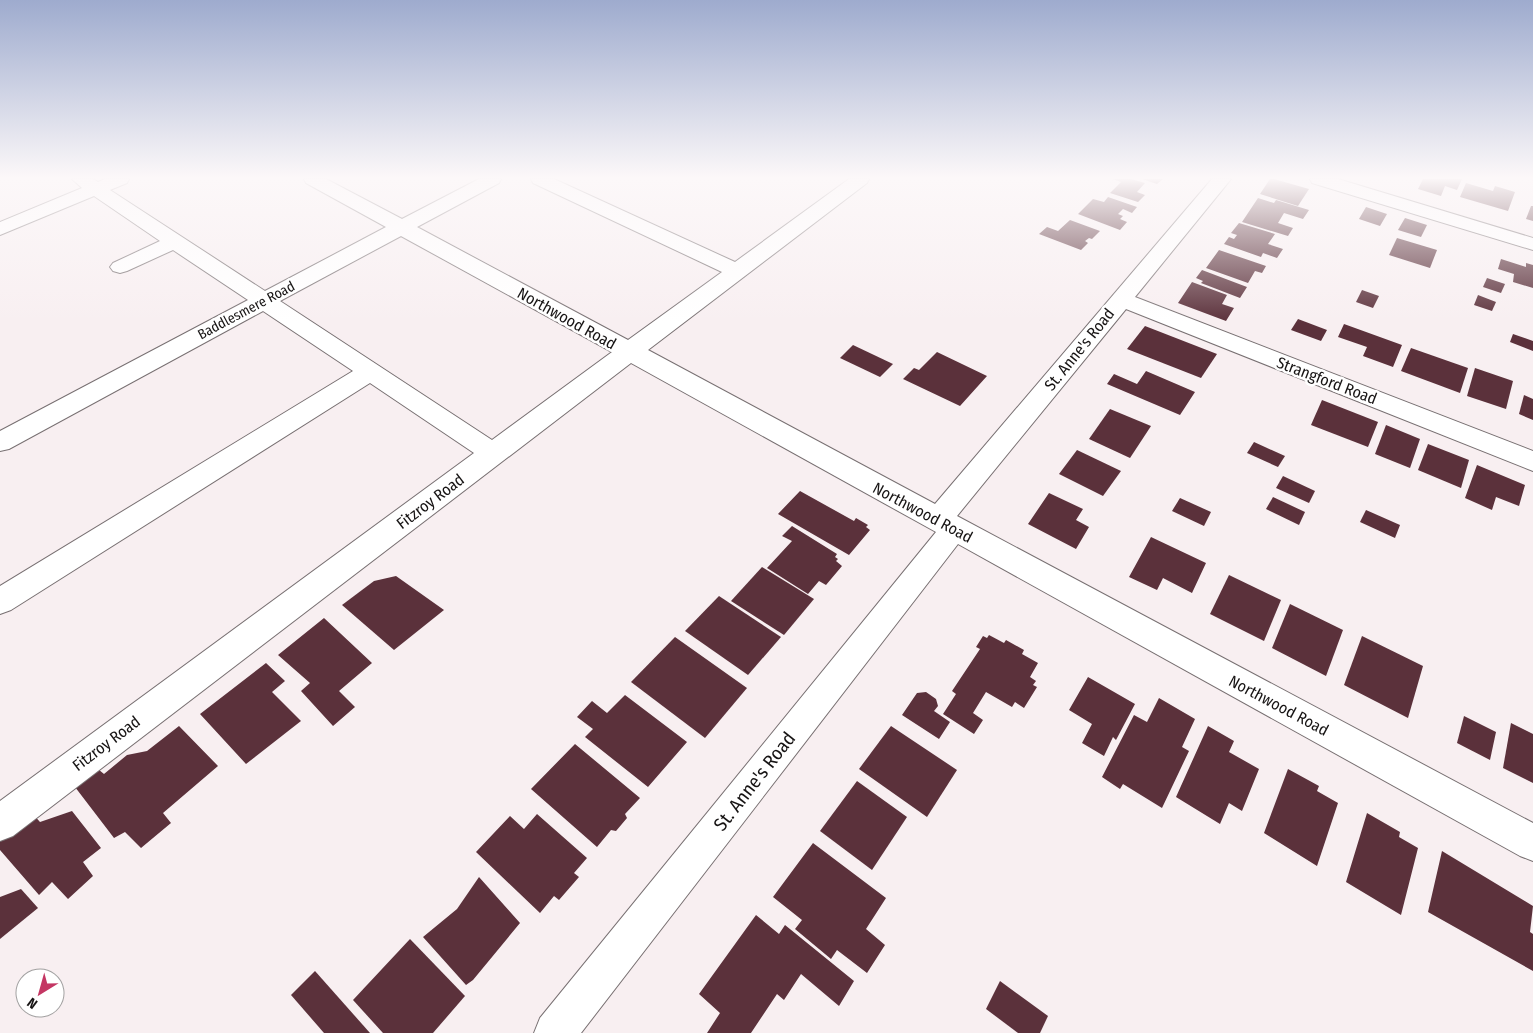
<svg xmlns="http://www.w3.org/2000/svg" width="1533" height="1033" font-family="'Fira Sans Condensed',sans-serif">
<style>
.building{fill:#5b313b}
.lines{fill:none;stroke-linecap:round;stroke-linejoin:round}
.minor-casing{stroke:#787072;stroke-width:2}
.minor{fill:#fff;fill-rule:evenodd}
.labels{text-anchor:middle;stroke-width:5;stroke-linejoin:round;paint-order:stroke}
.far-street-label{font-size:14px;fill:#171414;stroke:#fff}
.street-label{font-size:16px;fill:#171414;stroke:#fff}
.near-street-label{font-size:19px;fill:#171414;stroke:#fff}
</style>
<rect width="100%" height="100%" fill="#f8eff1"/>
<g class="building">
<path d="M 1113,179 L 1131,179 L 1145,183 L 1137,192 L 1145,195 L 1138,202 L 1110,193 L 1121,182 Z"/>
<path d="M 1142,179 L 1163,179 L 1157,184 Z"/>
<path d="M 1270,179 L 1274,179 L 1309,189 L 1298,206 L 1260,194 Z"/>
<path d="M 1423,179 L 1462,179 L 1457,190 L 1445,186 L 1441,196 L 1418,189 Z"/>
<path d="M 1466,183 L 1493,191 L 1495,186 L 1515,192 L 1508,211 L 1460,197 Z"/>
<path d="M 1108,197 L 1137,207 L 1132,213 L 1123,209 L 1118,214 L 1123,216 L 1120,219 L 1127,222 L 1120,230 L 1078,214 L 1093,199 L 1104,202 Z"/>
<path d="M 1258,198 L 1274,203 L 1276,200 L 1309,210 L 1303,219 L 1284,213 L 1278,223 L 1293,228 L 1288,236 L 1242,222 Z"/>
<path d="M 1531,206 L 1533,206 L 1533,221 L 1526,219 Z"/>
<path d="M 1366,207 L 1387,214 L 1380,226 L 1359,219 Z"/>
<path d="M 1405,218 L 1427,225 L 1421,237 L 1398,230 Z"/>
<path d="M 1070,220 L 1100,231 L 1092,239 L 1089,238 L 1085,241 L 1088,243 L 1081,250 L 1039,234 L 1047,227 L 1058,231 Z"/>
<path d="M 1239,223 L 1275,234 L 1268,244 L 1283,249 L 1277,258 L 1263,253 L 1261,257 L 1224,244 L 1229,237 L 1234,239 L 1237,235 L 1231,233 Z"/>
<path d="M 1397,238 L 1437,250 L 1430,268 L 1389,255 Z"/>
<path d="M 1219,250 L 1266,266 L 1262,273 L 1255,271 L 1248,283 L 1206,268 Z"/>
<path d="M 1501,259 L 1526,267 L 1526,263 L 1533,265 L 1533,288 L 1513,282 L 1514,274 L 1498,269 Z"/>
<path d="M 1202,270 L 1247,287 L 1240,298 L 1201,283 L 1203,281 L 1196,278 Z"/>
<path d="M 1487,278 L 1505,284 L 1501,293 L 1483,287 Z"/>
<path d="M 1192,282 L 1227,295 L 1222,304 L 1234,308 L 1226,321 L 1178,303 Z"/>
<path d="M 1362,290 L 1379,296 L 1373,308 L 1356,302 Z"/>
<path d="M 1478,295 L 1496,302 L 1492,311 L 1474,305 Z"/>
<path d="M 1298,319 L 1327,330 L 1321,341 L 1291,330 Z"/>
<path d="M 1344,324 L 1402,345 L 1393,367 L 1363,356 L 1367,347 L 1338,337 Z"/>
<path d="M 1145,326 L 1217,354 L 1201,378 L 1127,349 Z"/>
<path d="M 1513,334 L 1533,341 L 1533,351 L 1510,342 Z"/>
<path d="M 853,345 L 893,364 L 880,377 L 840,358 Z"/>
<path d="M 1411,348 L 1468,368 L 1460,393 L 1401,371 Z"/>
<path d="M 937,352 L 987,376 L 960,406 L 903,379 L 914,368 L 919,370 Z"/>
<path d="M 1475,368 L 1513,381 L 1506,409 L 1467,396 Z"/>
<path d="M 1146,371 L 1195,392 L 1180,415 L 1107,384 L 1114,374 L 1137,384 Z"/>
<path d="M 1524,395 L 1533,399 L 1533,420 L 1519,414 Z"/>
<path d="M 1322,400 L 1378,422 L 1368,447 L 1311,425 Z"/>
<path d="M 1110,409 L 1151,426 L 1130,458 L 1089,439 Z"/>
<path d="M 1386,425 L 1420,439 L 1410,468 L 1375,454 Z"/>
<path d="M 1254,442 L 1285,456 L 1278,467 L 1247,453 Z"/>
<path d="M 1428,444 L 1469,460 L 1461,488 L 1418,470 Z"/>
<path d="M 1077,450 L 1121,471 L 1103,496 L 1059,474 Z"/>
<path d="M 1477,465 L 1525,485 L 1519,506 L 1496,497 L 1492,510 L 1465,498 Z"/>
<path d="M 1283,476 L 1315,491 L 1309,503 L 1276,488 Z"/>
<path d="M 800,491 L 854,521 L 856,518 L 868,525 L 866,527 L 870,530 L 849,555 L 778,514 Z"/>
<path d="M 1049,493 L 1083,509 L 1076,520 L 1089,527 L 1076,549 L 1028,524 Z"/>
<path d="M 1273,497 L 1305,512 L 1299,525 L 1266,509 Z"/>
<path d="M 1180,498 L 1211,512 L 1204,526 L 1172,511 Z"/>
<path d="M 1366,510 L 1400,525 L 1395,538 L 1360,522 Z"/>
<path d="M 792,526 L 837,554 L 835,557 L 838,559 L 836,561 L 842,566 L 826,585 L 819,581 L 808,594 L 767,568 L 792,541 L 782,536 Z"/>
<path d="M 1151,537 L 1206,563 L 1192,593 L 1163,578 L 1157,590 L 1129,577 Z"/>
<path d="M 762,567 L 814,599 L 784,635 L 731,601 Z"/>
<path d="M 1229,575 L 1281,600 L 1264,641 L 1210,614 Z"/>
<path d="M 396,576 L 444,610 L 394,650 L 342,605 L 374,581 Z"/>
<path d="M 719,596 L 781,637 L 748,675 L 685,631 Z"/>
<path d="M 1290,604 L 1343,630 L 1326,676 L 1272,648 Z"/>
<path d="M 324,618 L 372,663 L 339,691 L 355,707 L 333,726 L 301,691 L 310,683 L 278,655 Z"/>
<path d="M 989,635 L 1004,643 L 1006,640 L 1024,650 L 1022,654 L 1038,663 L 1030,677 L 1036,681 L 1033,685 L 1037,687 L 1024,708 L 1015,702 L 1012,707 L 986,692 L 973,713 L 983,720 L 974,734 L 943,714 L 956,694 L 952,691 L 980,649 L 976,647 L 983,636 L 987,638 Z"/>
<path d="M 1362,636 L 1423,666 L 1408,718 L 1344,685 Z"/>
<path d="M 675,637 L 747,688 L 705,738 L 631,682 Z"/>
<path d="M 266,663 L 285,681 L 272,692 L 301,721 L 246,764 L 200,714 Z"/>
<path d="M 1088,677 L 1135,704 L 1116,740 L 1113,737 L 1104,756 L 1082,743 L 1092,724 L 1069,710 Z"/>
<path d="M 926,692 L 936,699 L 938,706 L 934,711 L 950,722 L 939,739 L 902,715 L 917,693 Z"/>
<path d="M 625,695 L 687,742 L 648,787 L 585,737 L 593,729 L 577,717 L 592,701 L 607,713 Z"/>
<path d="M 1159,698 L 1195,719 L 1182,747 L 1189,751 L 1162,808 L 1123,784 L 1120,789 L 1102,777 L 1134,715 L 1147,722 Z"/>
<path d="M 1464,716 L 1496,732 L 1490,760 L 1457,743 Z"/>
<path d="M 1511,723 L 1533,734 L 1533,783 L 1503,768 Z"/>
<path d="M 179,726 L 218,766 L 163,813 L 171,823 L 141,848 L 125,832 L 114,838 L 75,787 L 93,765 L 104,774 L 127,755 L 147,751 Z"/>
<path d="M 891,726 L 957,770 L 927,817 L 859,769 Z"/>
<path d="M 1208,726 L 1234,741 L 1229,752 L 1259,769 L 1242,811 L 1229,803 L 1220,824 L 1176,797 Z"/>
<path d="M 575,744 L 640,798 L 625,814 L 627,818 L 616,831 L 611,830 L 597,847 L 531,789 Z"/>
<path d="M 1288,769 L 1319,786 L 1317,791 L 1338,803 L 1317,866 L 1264,833 Z"/>
<path d="M 857,781 L 907,817 L 872,870 L 820,831 Z"/>
<path d="M 72,811 L 101,848 L 83,862 L 93,876 L 68,899 L 52,882 L 39,895 L 0,850 L 0,837 L 31,812 L 40,822 Z"/>
<path d="M 1367,813 L 1400,832 L 1399,837 L 1418,848 L 1401,915 L 1346,882 Z"/>
<path d="M 537,814 L 587,858 L 574,873 L 579,877 L 559,900 L 554,896 L 540,913 L 476,852 L 510,816 L 524,829 Z"/>
<path d="M 813,843 L 886,898 L 866,929 L 885,945 L 867,973 L 837,950 L 831,959 L 795,929 L 802,920 L 773,897 Z"/>
<path d="M 1442,851 L 1533,906 L 1530,932 L 1533,934 L 1533,971 L 1428,912 Z"/>
<path d="M 479,877 L 520,923 L 473,980 L 466,985 L 423,937 L 457,909 Z"/>
<path d="M 21,889 L 38,908 L 0,939 L 0,897 Z"/>
<path d="M 756,915 L 779,934 L 785,925 L 854,981 L 839,1006 L 801,974 L 784,1000 L 777,994 L 751,1033 L 707,1033 L 720,1013 L 699,994 Z"/>
<path d="M 410,939 L 465,996 L 433,1033 L 383,1033 L 353,1000 Z"/>
<path d="M 315,971 L 370,1033 L 324,1033 L 291,995 Z"/>
<path d="M 1000,981 L 1048,1016 L 1040,1033 L 1018,1033 L 986,1009 Z"/>
</g>
<g class="lines">
<defs>
<g id="minor">
<path d="M 72,179 L 93,179 L 98,182 L 105,179 L 129,179 L 127,183 L 110,190 L 265,291 L 386,227 L 306,183 L 304,179 L 326,179 L 402,219 L 479,179 L 501,179 L 499,183 L 417,227 L 628,340 L 722,272 L 533,183 L 531,179 L 554,179 L 735,262 L 849,179 L 869,179 L 867,183 L 648,350 L 935,504 L 1212,179 L 1231,179 L 1135,297 L 1533,451 L 1533,471 L 1126,309 L 957,516 L 1533,823 L 1533,861 L 1520,856 L 958,544 L 581,1033 L 534,1033 L 540,1018 L 936,532 L 631,363 L 13,836 L 0,841 L 0,801 L 474,453 L 370,383 L 11,610 L 0,614 L 0,586 L 353,371 L 263,311 L 9,449 L 0,451 L 0,431 L 248,300 L 173,250 L 127,271 L 120,273 L 113,271 L 110,267 L 113,263 L 160,241 L 94,196 L 0,235 L 0,222 L 82,188 ZM 401,236 L 612,352 L 492,440 L 280,301 Z"/>
<path d="M 1310,179 L 1338,179 L 1533,238 L 1533,250 L 1312,183 Z"/>
</g>
</defs>
<use href="#minor" class="minor-casing"/>
<use href="#minor" class="minor"/>
</g>
<linearGradient id="sky" x2="0" y2="1"><stop stop-color="#9eabce"/><stop offset="0.55" stop-color="#fcf8f9"/><stop offset="1" stop-color="#fcf8f9" stop-opacity="0"/></linearGradient>
<rect width="1533" height="323" fill="url(#sky)"/>
<g class="labels">
<g class="far-street-label">
<text transform="translate(246 310) rotate(-28)" y="5">Baddlesmere Road</text>
</g>
<g class="street-label">
<text transform="translate(567 318) rotate(29)" y="6">Northwood Road</text>
<text transform="translate(1079 349) rotate(-51)" y="6">St. Anne's Road</text>
<text transform="translate(1327 380) rotate(21)" y="6">Strangford Road</text>
<text transform="translate(430 501) rotate(-37)" y="6">Fitzroy Road</text>
<text transform="translate(923 512) rotate(28)" y="6">Northwood Road</text>
<text transform="translate(1279 705) rotate(28)" y="6">Northwood Road</text>
<text transform="translate(106 743) rotate(-37)" y="6">Fitzroy Road</text>
</g>
<g class="near-street-label">
<text transform="translate(754 781) rotate(-52)" y="7">St. Anne's Road</text>
</g>
</g>
<g transform="translate(40 993) rotate(217)"><circle r="24" fill="#ffffff" stroke="#a2a1a1"/>
<path d="M0-4L9 19L0 12L-9 19Z" fill="#c43663"/>
<text y="-8" font-size="14" font-weight="bold" text-anchor="middle" fill="#171414">N</text>
</g>
</svg>
